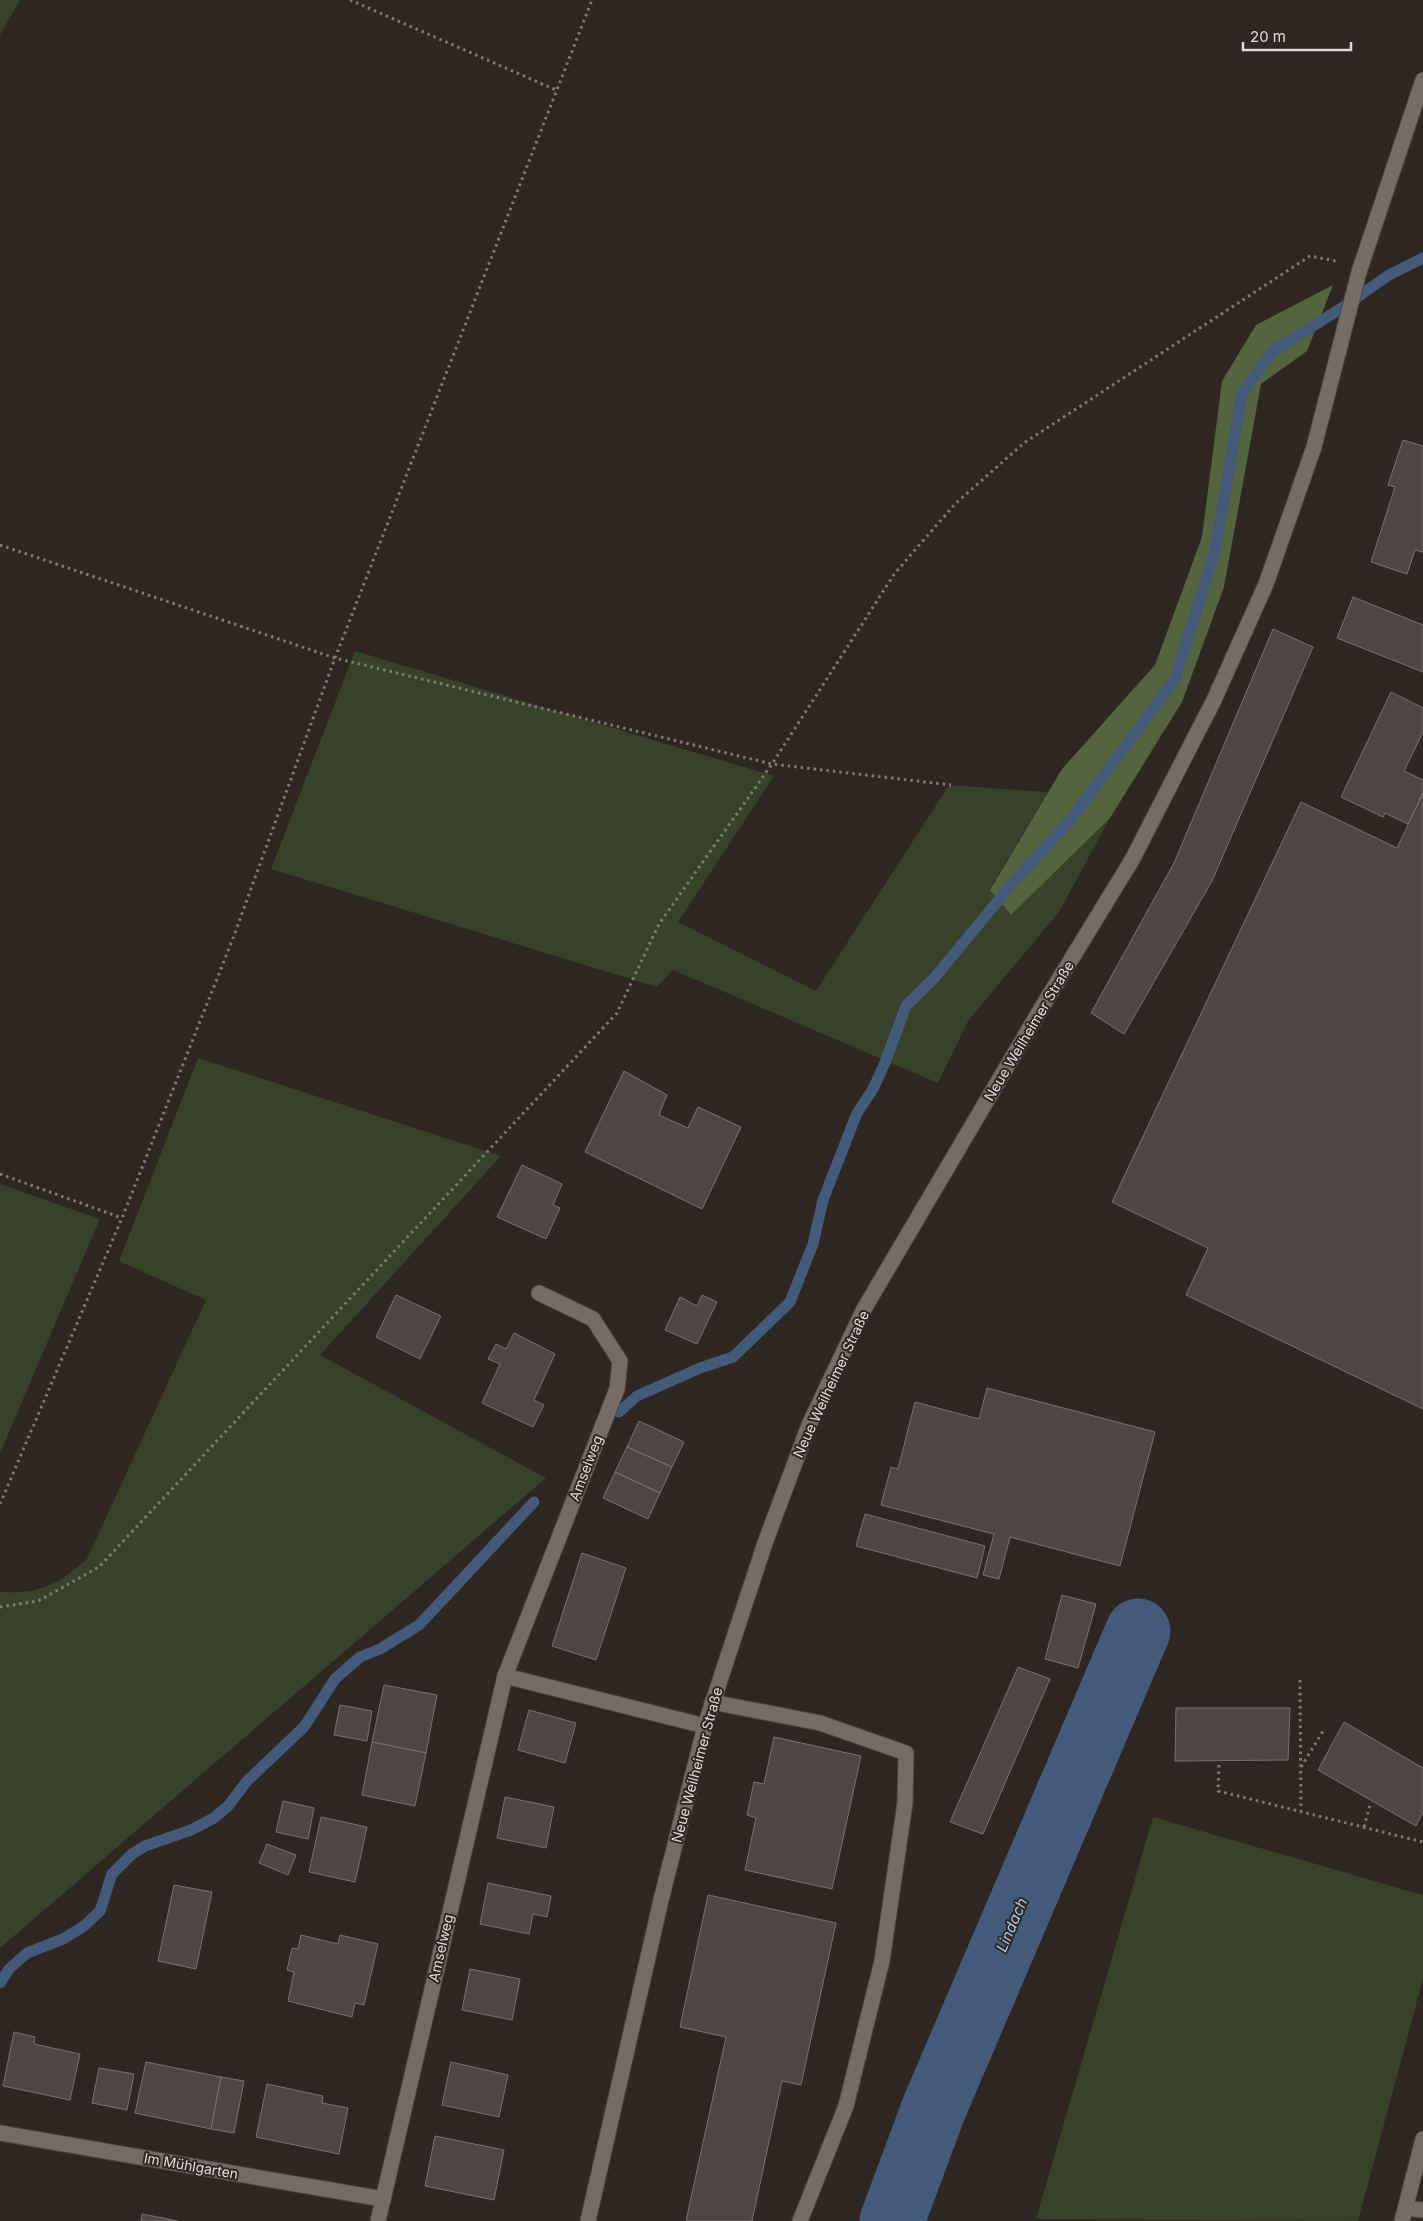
<svg xmlns="http://www.w3.org/2000/svg" width="1423" height="2221" font-family="Inter,sans-serif">
<style>
.green{fill:#38422b}
.forest{fill:#54643f}
.lines{fill:none;stroke-linecap:round;stroke-linejoin:round}
.stream{stroke:#435a7a;stroke-width:11}
.river{stroke:#435a7a;stroke-width:65}
.building{fill:#514544;stroke:#7d706e}
.lane-casing{stroke:#4b4540;stroke-width:17}
.street-casing{stroke:#4b4540;stroke-width:17}
.secondary-casing{stroke:#4b4540;stroke-width:17}
.path{stroke:#817a75;stroke-width:3;stroke-dasharray:2.5 4;stroke-linecap:butt}
.lane{stroke:#766c65;stroke-width:15}
.street{stroke:#766c65;stroke-width:15}
.secondary{stroke:#766c65;stroke-width:15}
.labels{text-anchor:middle;stroke-width:4;stroke-linejoin:round;paint-order:stroke}
.street-label{font-size:14px;fill:#e0dbd7;stroke:#2f2721}
.water-label{font-size:15px;font-style:italic;fill:#a8c7f4;stroke:#2f2721}
</style>
<rect width="100%" height="100%" fill="#2f2721"/>
<g class="green">
<path d="M 0,0 L 20,0 L 0,35 Z"/>
<path d="M 355,651 L 774,776 L 678,922 L 816,991 L 949,785 L 1048,792 L 990,889 L 1011,915 L 1110,818 L 1059,912 L 968,1021 L 938,1083 L 673,970 L 657,987 L 271,869 Z"/>
<path d="M 198,1058 L 501,1156 L 320,1355 L 546,1478 L 0,1948 L 0,1592 C 41,1594 57,1585 87,1559 L 206,1300 L 119,1261 Z"/>
<path d="M 0,1184 L 100,1219 L 0,1453 Z"/>
<path d="M 1153,1817 L 1423,1895 L 1423,1979 L 1358,2221 L 1036,2219 Z"/>
</g>
<path class="forest" d="M 1333,285 L 1307,351 L 1261,384 L 1224,587 L 1182,702 L 1110,818 L 1011,915 L 990,890 L 1062,769 L 1155,665 L 1202,537 L 1222,381 L 1256,325 Z"/>
<g class="lines">
<g class="stream">
<path d="M 619,1412 L 637,1396 L 700,1368 L 733,1357 L 790,1302 L 813,1244 L 823,1200 L 857,1113 L 873,1089 L 884,1065 L 906,1006 L 935,977 L 1016,879 L 1072,818 L 1175,679 L 1215,551 L 1242,393 L 1273,351 L 1337,311 L 1389,275 L 1423,258"/>
<path d="M 0,1983 L 9,1969 L 27,1953 L 63,1939 L 84,1926 L 100,1911 L 112,1874 L 132,1854 L 145,1846 L 191,1830 L 214,1818 L 229,1805 L 247,1781 L 304,1727 L 335,1679 L 360,1657 L 380,1649 L 419,1625 L 534,1502"/>
</g>
<path class="river" d="M 892,2221 L 934,2108 L 1138,1631"/>
</g>
<g class="building">
<path d="M 1403,440 L 1423,446 L 1423,552 L 1415,550 L 1407,574 L 1371,562 L 1395,487 L 1388,485 Z"/>
<path d="M 1353,597 L 1423,625 L 1423,672 L 1337,638 Z"/>
<path d="M 1273,629 L 1313,647 L 1212,881 L 1124,1034 L 1091,1013 L 1174,863 Z"/>
<path d="M 1391,692 L 1423,708 L 1423,732 L 1404,771 L 1423,780 L 1423,793 L 1408,824 L 1385,813 L 1383,817 L 1341,797 Z"/>
<path d="M 1423,793 L 1423,1409 L 1186,1295 L 1208,1248 L 1112,1202 L 1301,802 L 1397,848 Z"/>
<path d="M 624,1071 L 667,1095 L 659,1115 L 688,1128 L 698,1107 L 741,1127 L 702,1209 L 585,1152 Z"/>
<path d="M 522,1165 L 562,1184 L 553,1205 L 560,1208 L 546,1239 L 497,1217 Z"/>
<path d="M 396,1295 L 441,1316 L 420,1359 L 376,1337 Z"/>
<path d="M 702,1295 L 717,1302 L 697,1344 L 665,1330 L 680,1297 L 697,1306 Z"/>
<path d="M 514,1333 L 555,1354 L 534,1400 L 544,1405 L 533,1427 L 482,1403 L 500,1364 L 488,1359 L 496,1344 L 506,1349 Z"/>
<path d="M 987,1388 L 1155,1432 L 1120,1566 L 1010,1537 L 999,1579 L 983,1575 L 994,1534 L 881,1505 L 891,1467 L 898,1469 L 915,1402 L 979,1419 Z"/>
<path d="M 639,1421 L 684,1442 L 672,1467 L 627,1447 Z"/>
<path d="M 627,1447 L 672,1467 L 660,1493 L 615,1472 Z"/>
<path d="M 615,1472 L 660,1493 L 648,1519 L 603,1498 Z"/>
<path d="M 865,1514 L 985,1546 L 977,1578 L 856,1546 Z"/>
<path d="M 582,1553 L 626,1568 L 596,1660 L 552,1646 Z"/>
<path d="M 1062,1595 L 1096,1604 L 1078,1668 L 1045,1659 Z"/>
<path d="M 1018,1667 L 1050,1679 L 983,1834 L 950,1822 Z"/>
<path d="M 384,1685 L 437,1695 L 426,1753 L 372,1742 Z"/>
<path d="M 340,1705 L 372,1711 L 367,1741 L 334,1735 Z"/>
<path d="M 1176,1708 L 1290,1708 L 1288,1760 L 1175,1761 Z"/>
<path d="M 529,1710 L 576,1723 L 565,1763 L 518,1750 Z"/>
<path d="M 1344,1722 L 1423,1768 L 1423,1812 L 1416,1826 L 1318,1770 Z"/>
<path d="M 774,1737 L 861,1756 L 832,1889 L 745,1870 L 756,1818 L 747,1815 L 754,1782 L 764,1784 Z"/>
<path d="M 372,1742 L 426,1753 L 415,1806 L 362,1795 Z"/>
<path d="M 505,1797 L 554,1807 L 546,1848 L 497,1838 Z"/>
<path d="M 283,1801 L 314,1808 L 308,1839 L 276,1832 Z"/>
<path d="M 321,1817 L 367,1827 L 355,1882 L 309,1872 Z"/>
<path d="M 267,1844 L 296,1855 L 288,1875 L 259,1863 Z"/>
<path d="M 488,1883 L 551,1896 L 547,1917 L 533,1914 L 529,1934 L 480,1924 Z"/>
<path d="M 174,1885 L 212,1892 L 196,1969 L 158,1961 Z"/>
<path d="M 708,1895 L 836,1923 L 801,2085 L 782,2081 L 752,2221 L 686,2221 L 726,2037 L 680,2027 Z"/>
<path d="M 301,1935 L 338,1944 L 340,1935 L 378,1944 L 364,2005 L 355,2003 L 352,2017 L 288,2001 L 294,1972 L 287,1970 L 292,1948 L 298,1949 Z"/>
<path d="M 470,1969 L 520,1979 L 512,2020 L 462,2010 Z"/>
<path d="M 14,2032 L 35,2037 L 34,2044 L 80,2054 L 70,2100 L 3,2086 Z"/>
<path d="M 146,2062 L 221,2077 L 211,2129 L 135,2113 Z"/>
<path d="M 451,2062 L 508,2075 L 499,2117 L 442,2105 Z"/>
<path d="M 99,2068 L 134,2074 L 127,2110 L 92,2103 Z"/>
<path d="M 221,2077 L 244,2081 L 234,2133 L 211,2129 Z"/>
<path d="M 267,2084 L 323,2096 L 322,2103 L 348,2108 L 339,2154 L 256,2137 Z"/>
<path d="M 435,2136 L 504,2150 L 494,2200 L 425,2186 Z"/>
<path d="M 142,2214 L 178,2221 L 141,2221 Z"/>
</g>
<g class="lines">
<defs>
<path id="lane" d="M 712,1702 L 820,1723 L 906,1753 L 905,1803 L 882,1961 L 846,2106 L 800,2221"/>
<g id="street">
<path d="M 505,1676 L 705,1726"/>
<path d="M 0,2133 L 383,2199"/>
<path d="M 1406,2208 L 1423,2210"/>
<path d="M 378,2221 L 505,1676 L 617,1389 L 620,1361 L 593,1319 L 539,1293"/>
<path d="M 1402,2221 L 1423,2139"/>
</g>
<path id="secondary" d="M 588,2221 L 661,1900 L 705,1726 L 765,1543 L 809,1425 L 864,1309 L 1042,1007 L 1132,860 L 1214,700 L 1266,584 L 1314,447 L 1359,272 L 1423,80"/>
</defs>
<use href="#lane" class="lane-casing"/>
<use href="#street" class="street-casing"/>
<use href="#secondary" class="secondary-casing"/>
<g class="path">
<path d="M 350,0 L 556,90"/>
<path d="M 0,545 L 335,658 L 772,764 L 951,785"/>
<path d="M 0,1174 L 122,1218"/>
<path d="M 0,1504 L 122,1218 L 232,941 L 335,658 L 592,0"/>
<path d="M 0,1607 L 38,1601 L 99,1567 L 617,1013 L 659,924 L 772,764 L 895,573 L 955,504 L 1024,443 L 1310,256 L 1336,261"/>
<path d="M 1300,1680 L 1301,1811"/>
<path d="M 1219,1765 L 1218,1791 L 1423,1842"/>
<path d="M 1301,1767 L 1325,1728"/>
<path d="M 1364,1827 L 1370,1805"/>
</g>
<use href="#lane" class="lane"/>
<use href="#street" class="street"/>
<use href="#secondary" class="secondary"/>
</g>
<g class="labels">
<g class="street-label">
<text transform="translate(1029 1031) rotate(-59)" y="5">Neue Weilheimer Straße</text>
<text transform="translate(831 1384) rotate(-65)" y="5">Neue Weilheimer Straße</text>
<text transform="translate(586 1468) rotate(-69)" y="5">Amselweg</text>
<text transform="translate(697 1765) rotate(-75)" y="5">Neue Weilheimer Straße</text>
<text transform="translate(441 1948) rotate(-77)" y="5">Amselweg</text>
<text transform="translate(191 2166) rotate(10)" y="5">Im Mühlgarten</text>
</g>
<g class="water-label">
<text transform="translate(1012 1925) rotate(-67)" y="5">Lindach</text>
</g>
</g>
<path d="M1243 42v8h108v-8" fill="none" stroke="#e0dbd7" stroke-width="2.5"/>
<text x="1250" y="42" font-size="15" fill="#e0dbd7" stroke="#2f2721" stroke-width="4" paint-order="stroke">20 m</text>
</svg>
